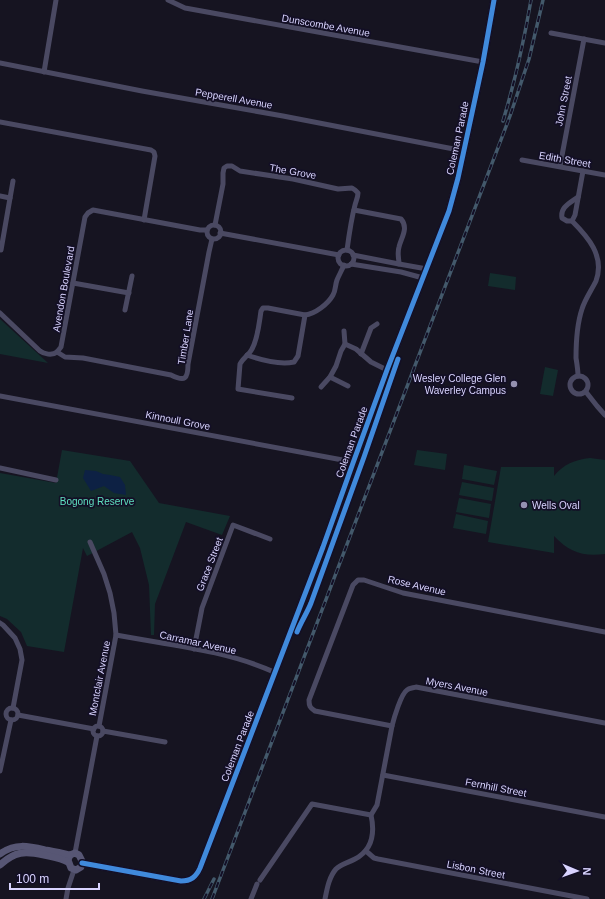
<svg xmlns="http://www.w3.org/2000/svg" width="605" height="899" font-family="Helvetica,sans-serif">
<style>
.green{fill:#132c2d}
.water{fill:#0d2144}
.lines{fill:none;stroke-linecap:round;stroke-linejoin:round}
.street{stroke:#4a4962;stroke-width:5}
.secondary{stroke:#575674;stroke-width:7}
.rail-casing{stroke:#43596b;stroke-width:3.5}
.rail{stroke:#130f26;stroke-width:2;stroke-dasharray:6;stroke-linecap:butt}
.cycleway-casing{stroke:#130f26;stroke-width:8}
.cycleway{stroke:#408adc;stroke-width:5}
.poi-dot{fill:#9591b1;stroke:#130f26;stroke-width:1.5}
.labels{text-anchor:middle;stroke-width:3.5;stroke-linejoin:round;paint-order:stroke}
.street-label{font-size:10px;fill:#d9d4ff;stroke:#130f26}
.poi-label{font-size:10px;fill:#d9d4ff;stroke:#130f26;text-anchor:end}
.park-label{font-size:10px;fill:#5fe0c0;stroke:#130f26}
</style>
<rect width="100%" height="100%" fill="#161421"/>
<g class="green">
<path d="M 490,273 L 516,277 L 515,290 L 488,286 Z"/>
<path d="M 0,319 L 48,363 L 0,354 Z"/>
<path d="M 545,367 L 558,370 L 553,396 L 540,394 Z"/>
<path d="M 62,450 L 130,461 L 159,503 L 230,516 L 222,535 L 186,522 L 155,604 L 154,635 L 151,635 L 149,585 L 140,548 L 132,532 L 87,556 L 83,548 L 64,652 L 27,646 L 21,632 L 7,619 L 0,616 L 0,473 L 56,483 Z"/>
<path d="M 417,450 L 447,454 L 445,470 L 414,465 Z"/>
<path d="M 590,458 L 605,460 L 605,554 C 583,557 569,552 554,536 L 554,553 L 488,542 L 501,467 L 554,467 L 554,476 C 564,464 574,460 590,458 Z"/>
<path d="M 464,465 L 497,471 L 494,485 L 462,479 Z"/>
<path d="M 462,482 L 494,488 L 492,501 L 459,495 Z"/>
<path d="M 459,498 L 491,504 L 489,518 L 456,512 Z"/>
<path d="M 456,514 L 488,521 L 486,534 L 453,528 Z"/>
</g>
<path class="water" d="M 85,470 L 96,471 L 103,474 L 110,475 L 120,477 L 125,485 L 126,495 L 114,493 L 104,486 L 91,491 L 83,478 Z"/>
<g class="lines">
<g class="street">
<path d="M 168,0 L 185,8 L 483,62"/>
<path d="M 551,33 L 605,43"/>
<path d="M 0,63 L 142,91 L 283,116 L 464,151"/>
<path d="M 44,72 L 56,0"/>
<path d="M 0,122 L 151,150 L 154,152 L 155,156 L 144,220"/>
<path d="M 522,160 L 605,175"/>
<path d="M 560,166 L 584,39"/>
<path d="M 0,196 L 10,198"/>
<path d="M 354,210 L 401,219 C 409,228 401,238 399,247 C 397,253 399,259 399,264"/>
<path d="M 572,221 L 575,215 L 583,171"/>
<path d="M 215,225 L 223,184 L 223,173 L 224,168 L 227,166 L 232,166 L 240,171 L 293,179 L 338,189 L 352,188 L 355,190 L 358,193 C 358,197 356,201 355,205 C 351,220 349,235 347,250"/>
<circle cx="214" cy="232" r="7"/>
<path d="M 220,233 L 339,255"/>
<path d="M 1,250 L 13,181"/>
<circle cx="346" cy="258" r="8"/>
<path d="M 353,255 L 399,264 L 427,269"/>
<path d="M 351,264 L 401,272 L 423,278"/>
<path d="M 73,283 L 129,293"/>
<path d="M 125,310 L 132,276"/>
<path d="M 0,313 L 40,351 C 44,354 52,356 57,352 C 57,352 61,347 61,347 L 85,217 L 88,213 L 93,210 L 200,230 L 207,230"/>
<path d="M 345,344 L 356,349 L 371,362 L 387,370"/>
<path d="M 57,352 L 65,357 L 83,358 L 171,375 C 185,382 188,379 188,364 L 209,252 L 212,239"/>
<path d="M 361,354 L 371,328 L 377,324"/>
<path d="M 247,355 C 261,360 280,365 294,362 L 298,356 L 305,315"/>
<path d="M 578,376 C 578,370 577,364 576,358 C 576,342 577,324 582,309 C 585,299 591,291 596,281 C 605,256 588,237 572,221 L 567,221 L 562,218 C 560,207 570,203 578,197"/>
<circle cx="579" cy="385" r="9"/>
<path d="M 330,377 L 348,386"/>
<path d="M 321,387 L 330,377 L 336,366 L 341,351 L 345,344 L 344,331"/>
<path d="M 586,392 L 597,406 L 605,415"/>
<path d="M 0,396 L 348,461 L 353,463"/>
<path d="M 292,398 L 238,389 L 240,364 C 243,358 249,355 252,349 C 258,338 259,324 261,311 L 263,308 L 268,308 L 305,315 C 315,314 328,304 333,295 C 336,290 335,285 337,280 C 339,275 342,270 344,265"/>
<path d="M 0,468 L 56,480"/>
<path d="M 90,542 L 104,574 L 110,593 L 114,613 L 116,635 L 99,726"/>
<path d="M 0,623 L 3,625 L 15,638 L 20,649 L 22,660 L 13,708"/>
<path d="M 605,632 L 403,593 L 364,580 L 358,580 L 353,585 L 309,700 C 309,706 310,708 315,711 L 392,726 C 394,718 401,694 407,690 C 409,688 413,688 416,687 L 605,723"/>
<path d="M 116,635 C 169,645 225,650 274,672"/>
<path d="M 194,649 L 202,608 L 233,525 L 270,539"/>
<circle cx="12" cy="714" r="6"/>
<path d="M 18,715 L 94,729"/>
<circle cx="98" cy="731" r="5"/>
<path d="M 103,731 L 165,742"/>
<path d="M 0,771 L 11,720"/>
<path d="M 383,775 L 605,817"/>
<path d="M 366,851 L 374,858 L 378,859 L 587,899"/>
<path d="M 75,853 L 97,736"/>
<path d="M 260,880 L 312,804 L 371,815"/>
<path d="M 66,899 L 68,888 L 74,870"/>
<path d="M 251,899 L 257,884"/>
<path d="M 325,899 C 327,889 329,877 336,869 C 341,864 348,863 355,859 C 372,850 375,833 371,815 L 377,805 L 392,726"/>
</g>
<g class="secondary">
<path d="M 75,853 L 79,855 L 82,861 L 81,867 L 76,870 L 71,868 L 68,860 L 70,855 Z"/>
<path d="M 0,854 C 15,843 28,846 45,850 C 53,851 61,853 70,855"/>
<path d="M 82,863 L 181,881 C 191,881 196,877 200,868 L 323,547 L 353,463 L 387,370 L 449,211 L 458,178 L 483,62 L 494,0"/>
<path d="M 0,865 C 15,851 25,851 44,855 C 52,857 60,858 68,862"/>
</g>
<defs>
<g id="rail">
<path d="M 503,121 C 515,81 524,41 531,0"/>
<path d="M 204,899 L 214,879"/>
<path d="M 212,899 L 510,116 L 529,59 L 543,0"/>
</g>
</defs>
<use href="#rail" class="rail-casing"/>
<use href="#rail" class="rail"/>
<defs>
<g id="cycleway">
<path d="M 297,632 C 301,622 307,613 311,603 L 364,457 L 398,359"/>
<path d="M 82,863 L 181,881 C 191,881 196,877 200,868 L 323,547 L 353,463 L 387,370 L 449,211 L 458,178 L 483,62 L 494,0"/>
</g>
</defs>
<use href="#cycleway" class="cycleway-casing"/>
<use href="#cycleway" class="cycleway"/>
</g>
<g class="poi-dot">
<circle cx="514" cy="384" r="4"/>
<circle cx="524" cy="505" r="4"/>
</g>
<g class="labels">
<g class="street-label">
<text transform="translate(326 25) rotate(10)" y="4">Dunscombe Avenue</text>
<text transform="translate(234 98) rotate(10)" y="4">Pepperell Avenue</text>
<text transform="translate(563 101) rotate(-79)" y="4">John Street</text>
<text transform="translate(457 138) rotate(-78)" y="4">Coleman Parade</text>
<text transform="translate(565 159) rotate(10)" y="4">Edith Street</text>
<text transform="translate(293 171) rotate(10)" y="4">The Grove</text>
<text transform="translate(63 289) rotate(-80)" y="4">Avendon Boulevard</text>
<text transform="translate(185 337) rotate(-81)" y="4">Timber Lane</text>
<text transform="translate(178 420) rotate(11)" y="4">Kinnoull Grove</text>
<text transform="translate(351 442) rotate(-70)" y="4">Coleman Parade</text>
<text transform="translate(209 564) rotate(-69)" y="4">Grace Street</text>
<text transform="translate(417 585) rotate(13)" y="4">Rose Avenue</text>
<text transform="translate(198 642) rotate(12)" y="4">Carramar Avenue</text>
<text transform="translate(99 678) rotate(-79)" y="4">Montclair Avenue</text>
<text transform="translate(457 686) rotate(11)" y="4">Myers Avenue</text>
<text transform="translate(237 746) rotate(-69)" y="4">Coleman Parade</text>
<text transform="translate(496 787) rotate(11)" y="4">Fernhill Street</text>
<text transform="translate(476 869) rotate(11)" y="4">Lisbon Street</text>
</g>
<g class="poi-label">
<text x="506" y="382">Wesley College Glen<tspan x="506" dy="12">Waverley Campus</tspan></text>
<text x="532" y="509" text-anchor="start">Wells Oval</text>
</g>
<g class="park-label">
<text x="97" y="505">Bogong Reserve</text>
</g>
</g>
<g transform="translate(577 871) rotate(92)" stroke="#130f26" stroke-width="3" paint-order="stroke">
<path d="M0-3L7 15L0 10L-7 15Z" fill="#d9d4ff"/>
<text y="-6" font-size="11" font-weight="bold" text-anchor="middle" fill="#d9d4ff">N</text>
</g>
<path d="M10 883v6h89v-6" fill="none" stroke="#d9d4ff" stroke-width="2"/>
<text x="16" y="883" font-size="12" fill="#d9d4ff" stroke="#130f26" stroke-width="3" paint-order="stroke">100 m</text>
</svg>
